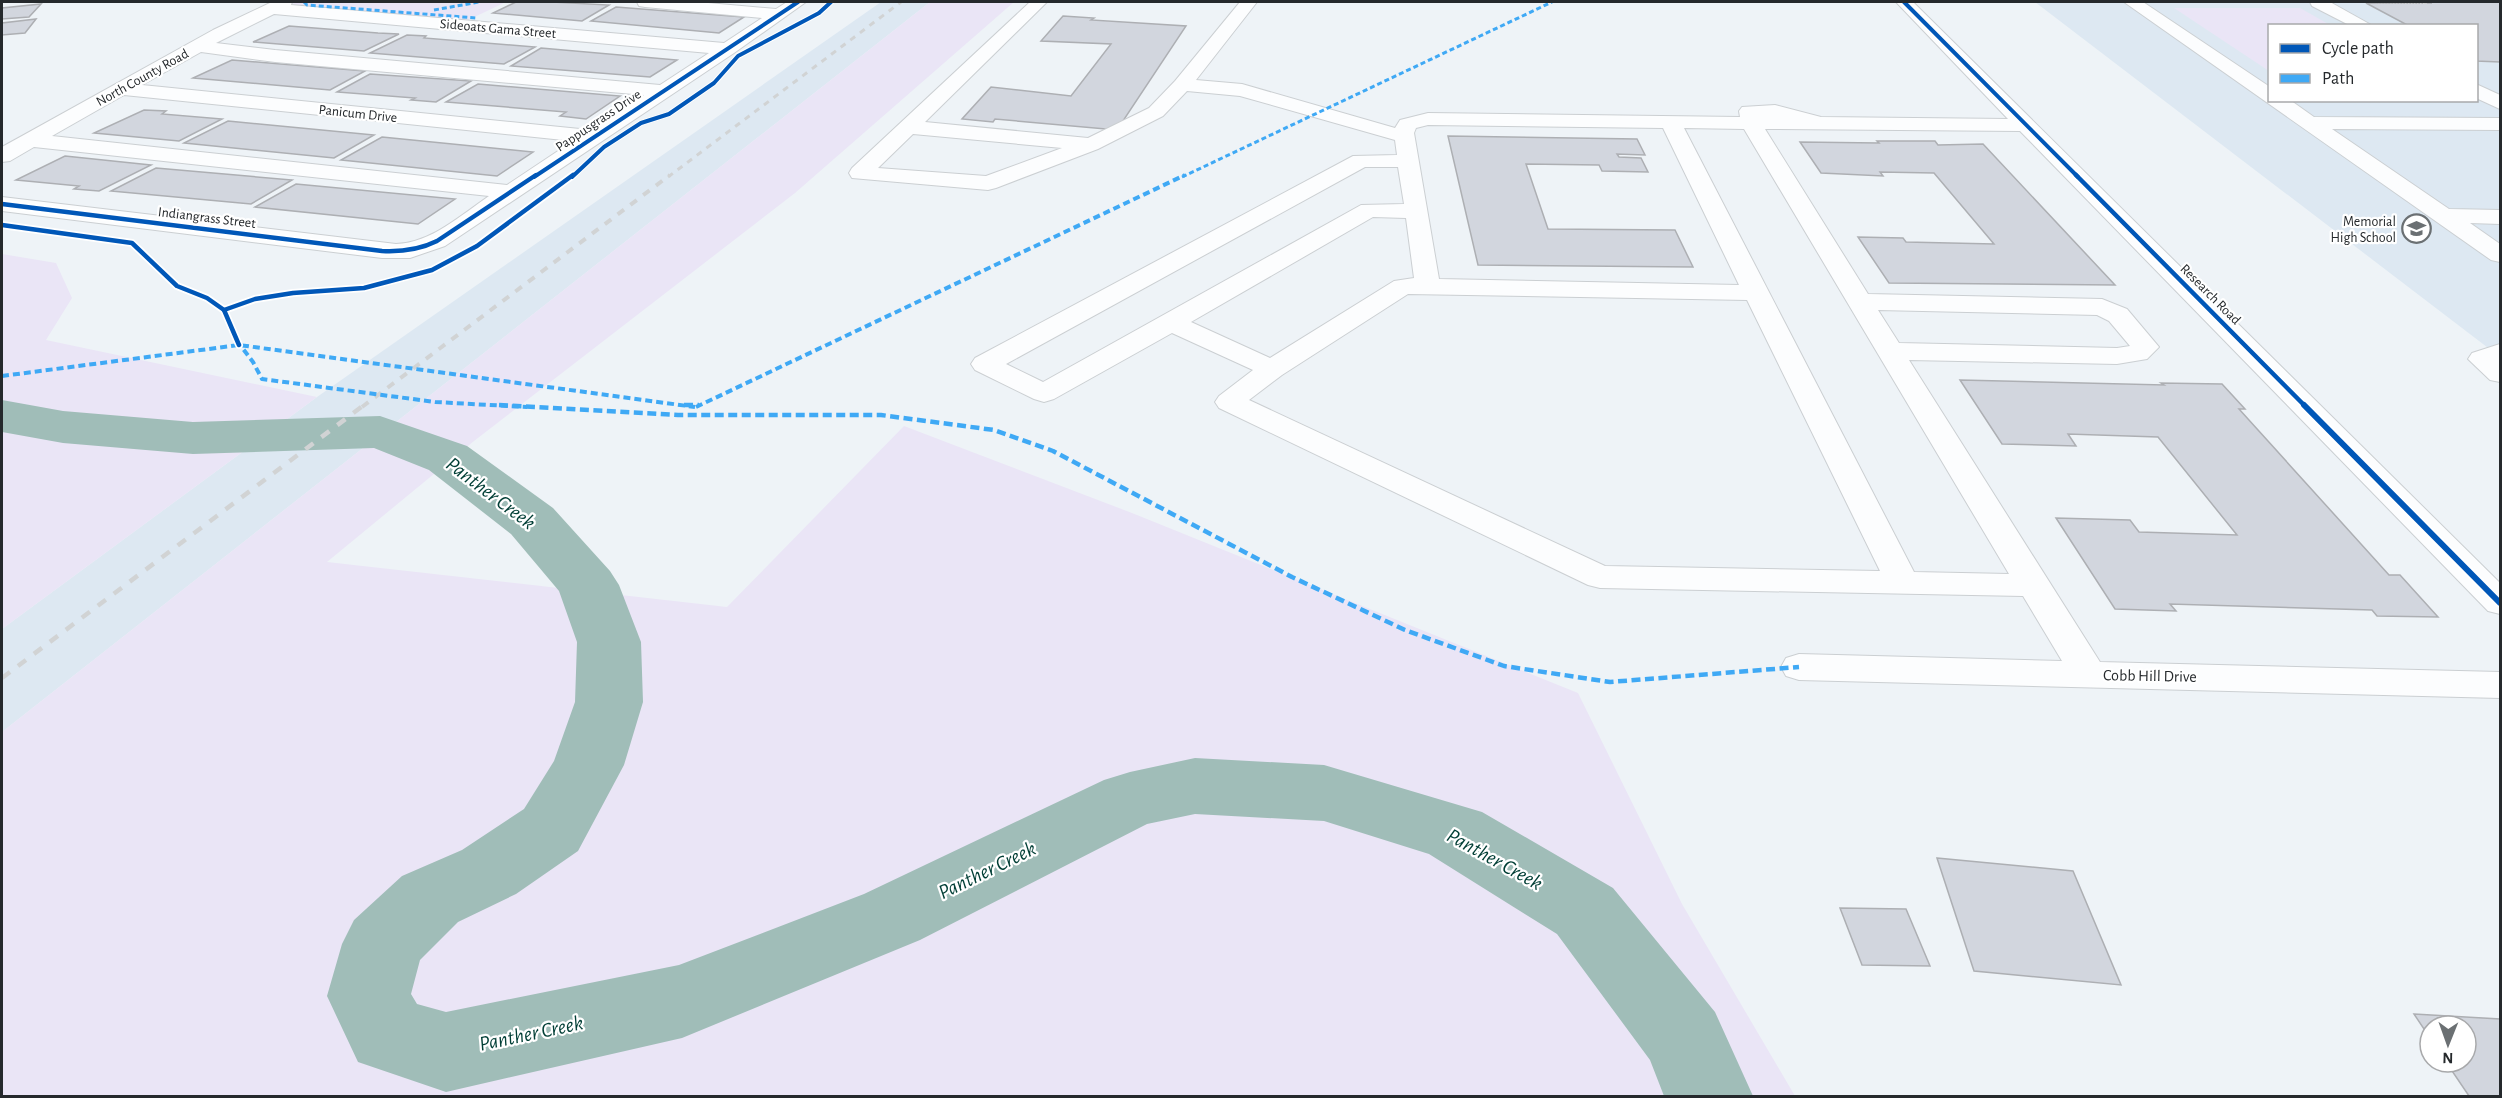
<svg xmlns="http://www.w3.org/2000/svg" width="2502" height="1098" font-family="'Alegreya Sans',sans-serif">
<style>
.built{fill:#dde8f2;fill-rule:evenodd}
.green{fill:#eae5f6}
.lines{fill:none;stroke-linecap:round;stroke-linejoin:round}
.river{fill:#a0bdb8;fill-rule:evenodd}
.building{fill:#d2d6de;stroke:#adafb3;stroke-width:1.5}
.minor-casing{stroke:#cbcfd2;stroke-width:2}
.path{stroke:#d2d3d4;stroke-width:2;stroke-dasharray:1.5 1.5;stroke-linecap:butt}
.minor{fill:#fcfdfe;fill-rule:evenodd}
.rail-far2{stroke:#d1d3d4;stroke-width:3;stroke-dasharray:6 6;stroke-linecap:butt}
.rail-far1{stroke:#d1d3d4;stroke-width:4;stroke-dasharray:8 8;stroke-linecap:butt}
.rail{stroke:#d1d3d4;stroke-width:4.5;stroke-dasharray:10 10;stroke-linecap:butt}
.quiet-far2{stroke:#3fa9f5;stroke-width:3;stroke-dasharray:5 3;stroke-linecap:butt}
.quiet-far1{stroke:#3fa9f5;stroke-width:4;stroke-dasharray:7 4;stroke-linecap:butt}
.quiet{stroke:#3fa9f5;stroke-width:4.5;stroke-dasharray:9 4.5;stroke-linecap:butt}
.cycleway-far2-casing{stroke:#fff;stroke-width:6}
.cycleway-far1-casing{stroke:#fff;stroke-width:8}
.cycleway-casing{stroke:#fff;stroke-width:10}
.cycleway-far2{stroke:#0057b8;stroke-width:4}
.cycleway-far1{stroke:#0057b8;stroke-width:4.5}
.cycleway{stroke:#0057b8;stroke-width:6}
.labels{text-anchor:middle;stroke-width:4.5;stroke-linejoin:round;paint-order:stroke}
.far-street-label{font-size:14px;fill:#25292c;stroke:#fff}
.far-poi-label{font-size:14px;fill:#25292c;stroke:#fff;text-anchor:end}
.street-label{font-size:16px;fill:#25292c;stroke:#fff}
.near-water-label{font-size:21px;font-style:italic;fill:#003e35;stroke:#fff}
</style>
<rect width="100%" height="100%" fill="#eef3f7"/>
<g class="built">
<path d="M 881,2 L 930,2 L 2,732 L 2,629 L 317,397 Z"/>
<path d="M 2035,2 L 2500,2 L 2500,357 ZM 2270,26 L 2476,26 L 2476,100 L 2270,100 Z"/>
</g>
<g class="green">
<path d="M 294,2 L 506,2 L 466,21 L 298,6 L 292,3 Z"/>
<path d="M 930,2 L 1014,2 L 795,193 L 474,441 L 327,562 L 727,607 L 904,426 L 1132,513 L 1578,693 L 1682,904 L 1795,1096 L 2,1096 L 2,732 Z"/>
<path d="M 2174,8 L 2300,8 L 2330,25 L 2270,26 L 2269,71 Z"/>
<path d="M 2,254 L 56,263 L 72,298 L 46,340 L 317,397 L 2,629 Z"/>
</g>
<g class="lines">
<path class="river" d="M 2,400 L 63,411 L 193,422 L 380,416 L 467,446 L 553,508 L 610,571 L 619,585 L 641,642 L 643,702 L 624,765 L 578,851 L 516,894 L 458,922 L 420,960 L 411,994 L 417,1004 L 446,1012 L 679,965 L 864,894 L 1104,780 L 1130,772 L 1195,758 L 1324,765 L 1482,812 L 1613,888 L 1715,1012 L 1753,1096 L 1664,1096 L 1650,1060 L 1557,934 L 1429,854 L 1324,821 L 1195,814 L 1147,824 L 920,940 L 682,1038 L 446,1092 L 358,1062 L 327,996 L 342,944 L 354,920 L 402,876 L 462,850 L 524,809 L 554,761 L 575,702 L 577,642 L 559,591 L 511,534 L 429,470 L 374,448 L 193,454 L 63,443 L 2,432 Z"/>
</g>
<g class="building">
<path d="M 516,2 L 552,2 L 609,5 L 582,21 L 493,13 Z"/>
<path d="M 2428,2 L 2500,2 L 2500,62 L 2476,61 L 2476,26 L 2409,26 L 2366,3 L 2432,3 Z"/>
<path d="M 41,4 L 29,17 L 2,19 L 2,8 Z"/>
<path d="M 616,7 L 744,17 L 719,33 L 591,21 Z"/>
<path d="M 1063,16 L 1094,18 L 1091,20 L 1186,26 L 1117,130 L 995,119 L 993,122 L 962,119 L 991,87 L 1071,96 L 1111,44 L 1041,41 Z"/>
<path d="M 36,19 L 25,33 L 2,35 L 2,23 Z"/>
<path d="M 289,26 L 378,33 L 399,34 L 364,51 L 253,42 Z"/>
<path d="M 407,35 L 426,36 L 424,38 L 535,47 L 504,64 L 370,53 Z"/>
<path d="M 541,48 L 677,60 L 650,77 L 511,66 Z"/>
<path d="M 232,60 L 365,71 L 330,90 L 193,78 Z"/>
<path d="M 370,74 L 471,81 L 436,102 L 411,100 L 415,98 L 337,92 Z"/>
<path d="M 478,84 L 620,96 L 586,119 L 560,116 L 566,112 L 446,102 Z"/>
<path d="M 144,110 L 166,111 L 162,114 L 222,119 L 179,141 L 94,133 Z"/>
<path d="M 228,121 L 374,135 L 334,158 L 184,143 Z"/>
<path d="M 1448,136 L 1637,139 L 1645,155 L 1617,154 L 1619,157 L 1641,158 L 1648,172 L 1602,171 L 1599,165 L 1526,164 L 1548,229 L 1675,230 L 1693,267 L 1478,265 Z"/>
<path d="M 382,137 L 533,152 L 497,176 L 341,160 Z"/>
<path d="M 1877,141 L 1935,141 L 1938,145 L 1983,144 L 2115,285 L 1889,283 L 1858,237 L 1903,238 L 1906,242 L 1994,244 L 1934,173 L 1880,172 L 1883,176 L 1821,173 L 1800,142 L 1879,143 Z"/>
<path d="M 65,156 L 151,165 L 99,191 L 74,189 L 79,186 L 16,180 Z"/>
<path d="M 156,168 L 292,180 L 251,204 L 111,191 Z"/>
<path d="M 296,184 L 455,199 L 418,224 L 255,207 Z"/>
<path d="M 1960,380 L 2164,385 L 2161,383 L 2222,384 L 2245,409 L 2239,409 L 2389,575 L 2400,575 L 2438,617 L 2377,616 L 2372,610 L 2170,604 L 2176,611 L 2115,609 L 2056,518 L 2130,520 L 2139,532 L 2237,535 L 2158,437 L 2068,434 L 2076,446 L 2002,444 Z"/>
<path d="M 1937,858 L 2073,871 L 2121,985 L 1974,971 Z"/>
<path d="M 1840,908 L 1906,909 L 1930,966 L 1862,965 Z"/>
<path d="M 2414,1014 L 2500,1019 L 2500,1096 L 2469,1096 L 2446,1062 L 2466,1062 L 2466,1026 L 2430,1026 L 2430,1038 Z"/>
</g>
<g class="lines">
<defs>
<g id="minor">
<path d="M 272,2 L 292,2 L 291,5 L 724,43 L 762,18 L 645,7 L 639,6 L 637,2 L 697,2 L 776,9 L 787,2 L 806,2 L 734,53 L 445,246 L 410,258 L 382,258 L 2,211 L 2,197 L 396,244 C 431,243 461,215 489,196 L 34,147 L 10,161 L 2,162 L 2,147 L 22,136 L 213,30 ZM 274,14 L 709,53 L 660,85 L 275,50 L 216,43 ZM 201,52 L 275,62 L 644,95 L 590,130 L 142,85 ZM 124,95 L 573,141 L 507,185 L 52,136 Z"/>
<path d="M 1030,2 L 1047,2 L 925,122 L 1088,138 L 1149,108 L 1175,81 L 1240,2 L 1257,2 L 1196,80 L 1242,84 L 1395,128 L 1400,120 L 1428,113 L 1740,117 L 1739,111 L 1742,107 L 1775,105 L 1821,117 L 2008,119 L 1896,2 L 1913,2 L 2500,583 L 2500,614 L 2488,611 L 2020,131 L 1765,129 L 1868,294 L 2102,299 L 2127,309 L 2159,347 L 2147,359 L 2117,364 L 1909,360 L 2100,662 L 2500,672 L 2500,698 L 1799,680 L 1786,676 L 1781,667 L 1786,658 L 1799,654 L 2062,661 L 2023,596 L 1600,588 L 1588,585 L 1219,408 L 1215,402 L 1219,396 L 1253,370 L 1172,333 L 1054,399 L 1044,402 L 1034,399 L 975,370 L 971,364 L 975,358 L 1353,156 L 1397,155 L 1395,140 L 1240,96 L 1187,91 L 1163,116 L 1098,149 L 996,188 L 988,190 L 852,178 L 849,173 L 852,168 ZM 1428,125 L 1663,128 L 1739,285 L 1439,279 L 1414,133 L 1416,128 ZM 1684,128 L 1744,129 L 2009,574 L 1914,572 ZM 913,134 L 1062,148 L 986,176 L 878,168 ZM 1365,167 L 1398,167 L 1404,204 L 1361,205 L 1043,382 L 1006,364 ZM 1373,217 L 1406,218 L 1414,278 L 1394,281 L 1270,358 L 1191,322 ZM 1408,294 L 1747,300 L 1880,571 L 1605,566 L 1249,400 L 1282,375 ZM 1878,310 L 2097,315 L 2109,321 L 2130,346 L 2117,348 L 1899,343 Z"/>
<path d="M 2124,2 L 2143,2 L 2270,87 L 2270,100 L 2290,100 L 2314,117 L 2500,118 L 2500,130 L 2332,129 L 2449,209 L 2500,210 L 2500,224 L 2470,223 L 2500,244 L 2500,262 L 2491,260 Z"/>
<path d="M 2310,2 L 2330,2 L 2373,26 L 2351,26 L 2312,6 Z"/>
<path d="M 2476,84 L 2500,95 L 2500,109 L 2476,98 Z"/>
<path d="M 2500,344 L 2500,382 L 2490,380 L 2468,359 L 2472,353 Z"/>
</g>
</defs>
<use href="#minor" class="minor-casing"/>
<path class="path" d="M 2369,2 L 2426,3 L 2423,2"/>
<use href="#minor" class="minor"/>
<path class="rail-far2" d="M 668,177 L 901,2"/>
<path class="rail-far1" d="M 362,407 L 670,175"/>
<path class="rail" d="M 2,678 L 364,405"/>
<g class="quiet-far2">
<path d="M 304,2 L 307,5 L 476,18"/>
<path d="M 434,10 L 479,2"/>
<path d="M 1182,177 L 1552,2"/>
</g>
<g class="quiet-far1">
<path d="M 237,341 L 253,362 L 262,379 L 435,402 L 527,407"/>
<path d="M 2,376 L 239,345 L 695,407"/>
<path d="M 696,407 L 1185,175"/>
</g>
<g class="quiet">
<path d="M 499,405 L 678,415 L 881,415 L 994,430 L 1053,451 L 1292,577 L 1405,630 L 1504,666 L 1610,682 L 1799,667"/>
<path d="M 684,405 L 699,405"/>
</g>
<defs>
<g id="cycleway-far2">
<path d="M 1904,2 L 2078,177"/>
<path d="M 534,177 L 798,2"/>
<path d="M 572,177 L 604,147 L 641,123 L 669,114 L 714,83 L 738,56 L 819,13 L 831,2"/>
</g>
<g id="cycleway-far1">
<path d="M 2076,175 L 2306,407"/>
<path d="M 2,204 L 382,251 C 402,252 419,250 437,241 L 536,175"/>
<path d="M 2,225 L 132,243 L 177,286 L 207,298 L 224,310 L 239,345"/>
<path d="M 224,310 L 255,299 L 293,293 L 364,288 L 432,270 L 477,246 L 573,175"/>
</g>
<path id="cycleway" d="M 2304,405 L 2500,603"/>
</defs>
<use href="#cycleway-far2" class="cycleway-far2-casing"/>
<use href="#cycleway-far1" class="cycleway-far1-casing"/>
<use href="#cycleway" class="cycleway-casing"/>
<use href="#cycleway-far2" class="cycleway-far2"/>
<use href="#cycleway-far1" class="cycleway-far1"/>
<use href="#cycleway" class="cycleway"/>
</g>
<defs>
<symbol id="school-ring" viewBox="-11 -11 22 22"><circle r="9.5" fill="#fff" stroke="#6b7073" stroke-width="1.5"/><path d="M0-5L7-2L0 1L-7-2ZM-4 1L0 2.5L4 1V4Q0 6-4 4Z" fill="#6b7073"/></symbol>
</defs>
<g fill-rule="evenodd">
<use href="#school-ring" x="2400" y="212" width="33" height="33"/>
</g>
<g class="labels">
<g class="far-street-label">
<text transform="translate(498 28) rotate(5)" y="5">Sideoats Gama Street</text>
<text transform="translate(142 77) rotate(-29)" y="5">North County Road</text>
<text transform="translate(358 113) rotate(6)" y="5">Panicum Drive</text>
<text transform="translate(598 120) rotate(-34)" y="5">Pappusgrass Drive</text>
<text transform="translate(207 217) rotate(7)" y="5">Indiangrass Street</text>
<text transform="translate(2211 294) rotate(45)" y="5">Research Road</text>
</g>
<g class="far-poi-label">
<text x="2396" y="226">Memorial<tspan x="2396" dy="16">High School</tspan></text>
</g>
<g class="street-label">
<text transform="translate(2150 675) rotate(1)" y="6">Cobb Hill Drive</text>
</g>
<g class="near-water-label">
<text transform="translate(491 493) rotate(37)" y="7">Panther Creek</text>
<text transform="translate(1495 859) rotate(29)" y="7">Panther Creek</text>
<text transform="translate(987 870) rotate(-26)" y="7">Panther Creek</text>
<text transform="translate(531 1033) rotate(-12)" y="7">Panther Creek</text>
</g>
</g>
<rect width="2502" height="1098" fill="none" stroke="#25292c" stroke-width="6"/>
<rect x="2268" y="24" width="210" height="78" fill="#ffffff" stroke="#a8a9ab" stroke-width="1.5"/>
<rect x="2280" y="44" width="30" height="9" fill="#0057b8" stroke="#a8a9ab" stroke-width="1.5"/>
<text x="2322" y="54" font-size="18" fill="#25292c">Cycle path</text>
<rect x="2280" y="74" width="30" height="9" fill="#3fa9f5" stroke="#a8a9ab" stroke-width="1.5"/>
<text x="2322" y="84" font-size="18" fill="#25292c">Path</text>
<g transform="translate(2448 1044) rotate(181)"><circle r="28" fill="#ffffff" stroke="#a8a9ab" stroke-width="1.5"/>
<path d="M0-4.5L10 22L0 15L-10 22Z" fill="#6b7073"/>
<text y="-9" font-size="16" font-weight="bold" text-anchor="middle" fill="#25292c">N</text>
</g>
</svg>
